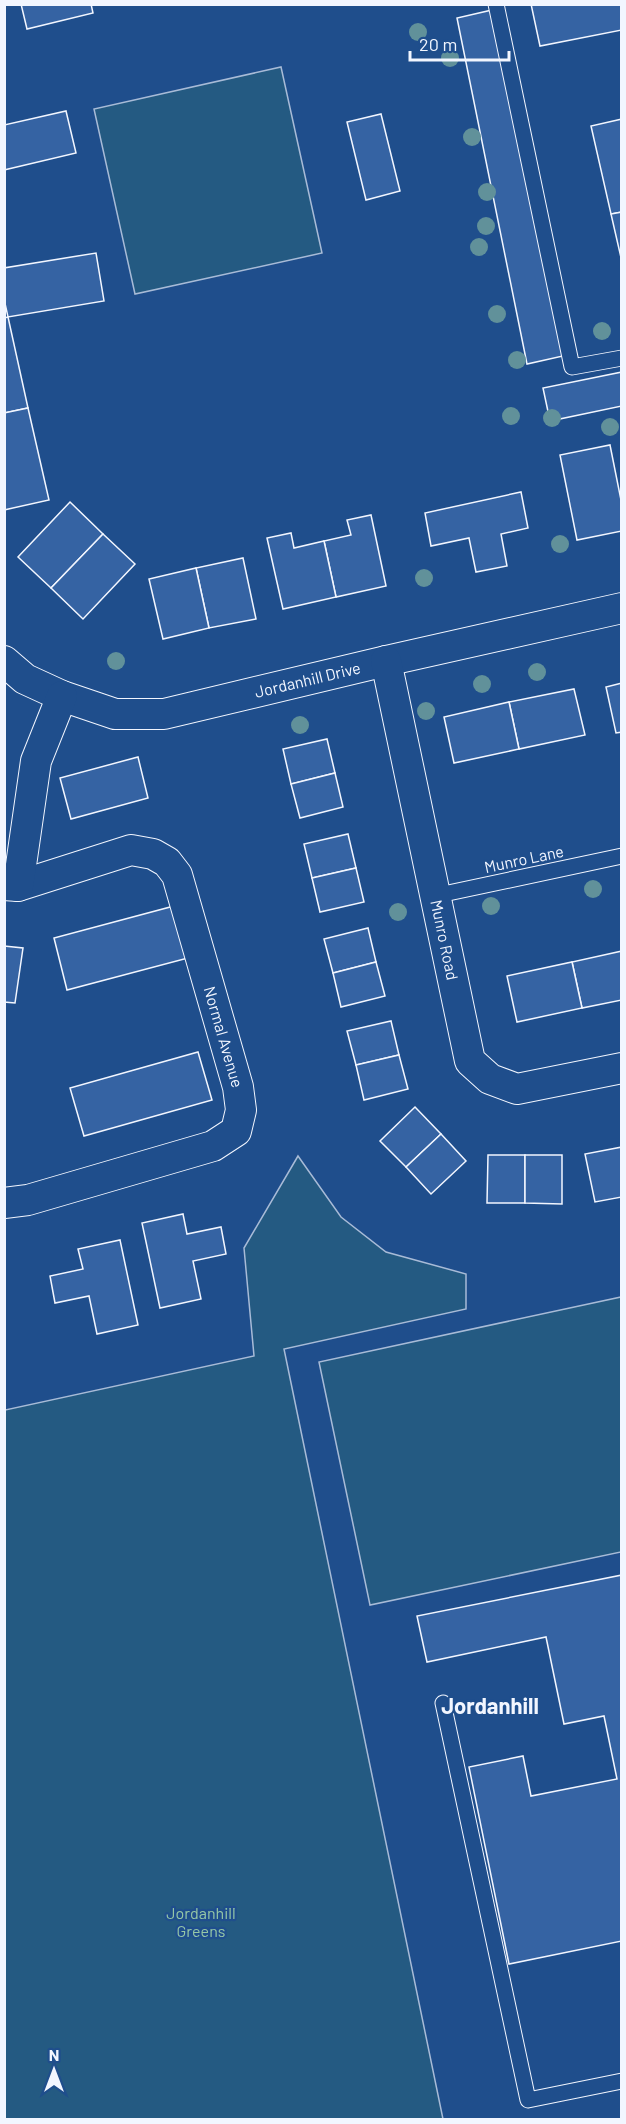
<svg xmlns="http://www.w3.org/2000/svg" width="626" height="2124" font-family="Barlow,sans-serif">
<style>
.green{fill:#245a82;stroke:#a8bbd7;stroke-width:1.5}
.building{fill:#3563a3;stroke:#f2f6ff;stroke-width:1.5}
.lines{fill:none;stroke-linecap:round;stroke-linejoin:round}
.service-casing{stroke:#f2f6ff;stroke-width:17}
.minor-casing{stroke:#f2f6ff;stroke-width:32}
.service{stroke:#1f4e8c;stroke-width:15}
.minor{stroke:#1f4e8c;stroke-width:30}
.tree{fill:#61919a}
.labels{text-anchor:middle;stroke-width:4.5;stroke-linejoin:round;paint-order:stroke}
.street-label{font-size:16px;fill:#f2f6ff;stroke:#1f4e8c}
.park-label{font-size:16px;fill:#97c8a6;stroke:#1f4e8c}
.district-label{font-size:22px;font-weight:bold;fill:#f2f6ff;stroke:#1f4e8c}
</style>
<rect width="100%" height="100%" fill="#1f4e8c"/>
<g class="green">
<path d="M 281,67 L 322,253 L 135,294 L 94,109 Z"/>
<path d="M 298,1156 L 341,1217 L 386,1252 L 466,1274 L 466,1309 L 284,1349 L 443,2119 L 5,2119 L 5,1410 L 254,1356 L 244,1248 Z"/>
<path d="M 621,1297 L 621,1552 L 370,1605 L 319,1362 Z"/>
</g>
<g class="building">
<path d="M 21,4 L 91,4 L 93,13 L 27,29 Z"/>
<path d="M 531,4 L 622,4 L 622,30 L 540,46 Z"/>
<path d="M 492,10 L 563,356 L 527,364 L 457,18 Z"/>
<path d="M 66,111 L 76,153 L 4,170 L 4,125 Z"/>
<path d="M 381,114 L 400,191 L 366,200 L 347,122 Z"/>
<path d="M 622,119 L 622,212 L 611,214 L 591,126 Z"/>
<path d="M 622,212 L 622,262 L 611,214 Z"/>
<path d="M 96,253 L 104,301 L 8,317 L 4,299 L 4,268 Z"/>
<path d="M 8,317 L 28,408 L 4,413 L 4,318 Z"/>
<path d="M 622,372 L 622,406 L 550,421 L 543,388 Z"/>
<path d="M 28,408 L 49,500 L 4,510 L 4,413 Z"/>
<path d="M 610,445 L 622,505 L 622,531 L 577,540 L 560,455 Z"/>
<path d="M 521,492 L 528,528 L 501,534 L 507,566 L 476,572 L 469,538 L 431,546 L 425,513 Z"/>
<path d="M 70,502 L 103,534 L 51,588 L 18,557 Z"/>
<path d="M 371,515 L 386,586 L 336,597 L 324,541 L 351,535 L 347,520 Z"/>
<path d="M 291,533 L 294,548 L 324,541 L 336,597 L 283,609 L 267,538 Z"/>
<path d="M 103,534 L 135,564 L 83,619 L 51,588 Z"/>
<path d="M 243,558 L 256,619 L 209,628 L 196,568 Z"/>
<path d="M 196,568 L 209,628 L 163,639 L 149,579 Z"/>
<path d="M 622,683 L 622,732 L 616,733 L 606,687 Z"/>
<path d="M 574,689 L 585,735 L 519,749 L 509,702 Z"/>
<path d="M 509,702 L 519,749 L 454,763 L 444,717 Z"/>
<path d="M 327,739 L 335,773 L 291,784 L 283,749 Z"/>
<path d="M 138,757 L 148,798 L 71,819 L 60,778 Z"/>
<path d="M 335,773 L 343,807 L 300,818 L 291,784 Z"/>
<path d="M 348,834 L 356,868 L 312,878 L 304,844 Z"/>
<path d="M 356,868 L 364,902 L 320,912 L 312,878 Z"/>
<path d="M 174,906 L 188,958 L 67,990 L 54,938 Z"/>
<path d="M 368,928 L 376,962 L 333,973 L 324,939 Z"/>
<path d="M 4,946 L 23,948 L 15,1003 L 4,1002 Z"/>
<path d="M 622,951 L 622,1000 L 582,1008 L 572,962 Z"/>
<path d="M 376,962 L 385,996 L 341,1007 L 333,973 Z"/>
<path d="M 572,962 L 582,1008 L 517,1022 L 507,976 Z"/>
<path d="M 391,1021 L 399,1055 L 356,1065 L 347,1031 Z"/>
<path d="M 198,1052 L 212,1100 L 84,1136 L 70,1088 Z"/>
<path d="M 399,1055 L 408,1089 L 364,1100 L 356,1065 Z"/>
<path d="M 415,1107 L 441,1134 L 406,1167 L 380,1141 Z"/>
<path d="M 441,1134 L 466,1161 L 431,1194 L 406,1167 Z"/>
<path d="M 622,1147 L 622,1197 L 595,1202 L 585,1154 Z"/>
<path d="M 488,1155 L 525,1155 L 525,1203 L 487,1203 Z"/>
<path d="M 525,1155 L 562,1155 L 562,1204 L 525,1203 Z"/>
<path d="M 183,1214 L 187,1234 L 221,1227 L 226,1254 L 193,1261 L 201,1299 L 160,1308 L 142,1223 Z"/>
<path d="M 120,1240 L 138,1325 L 97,1334 L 89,1296 L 55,1303 L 50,1276 L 83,1269 L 78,1249 Z"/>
<path d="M 622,1575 L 622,1941 L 509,1964 L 469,1767 L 523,1756 L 531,1796 L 617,1779 L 604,1716 L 564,1724 L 546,1637 L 427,1662 L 417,1616 Z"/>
</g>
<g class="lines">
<defs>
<g id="service">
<path d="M 496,4 L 572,367 L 622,358"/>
<path d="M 434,896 L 622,856"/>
<path d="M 443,1703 L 528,2100 L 622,2081"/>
</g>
<g id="minor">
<path id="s1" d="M 4,661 L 25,679 L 62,696 L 115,714 L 164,714 L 386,661 L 622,608"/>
<path id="s2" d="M 386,661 L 470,1061 L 490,1079 L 517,1089 L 622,1068"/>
<path id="s3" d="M 4,885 L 18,886 L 131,850 L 153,854 L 167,862 L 177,875 L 238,1087 L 241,1110 L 236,1131 L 213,1146 L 28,1200 L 4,1203"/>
<path d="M 18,886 L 36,761 L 62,696"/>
</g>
</defs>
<use href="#service" class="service-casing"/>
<use href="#minor" class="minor-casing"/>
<use href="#service" class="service"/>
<use href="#minor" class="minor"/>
</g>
<g class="tree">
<circle cx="418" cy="32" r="9"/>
<circle cx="450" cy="58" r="9"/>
<circle cx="472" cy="137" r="9"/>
<circle cx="487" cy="192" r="9"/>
<circle cx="486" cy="226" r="9"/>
<circle cx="479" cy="247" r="9"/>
<circle cx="497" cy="314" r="9"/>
<circle cx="602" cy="331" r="9"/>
<circle cx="517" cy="360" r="9"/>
<circle cx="511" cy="416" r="9"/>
<circle cx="552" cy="418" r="9"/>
<circle cx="610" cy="427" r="9"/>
<circle cx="560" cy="544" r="9"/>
<circle cx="424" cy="578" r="9"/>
<circle cx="116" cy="661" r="9"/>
<circle cx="537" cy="672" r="9"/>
<circle cx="482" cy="684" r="9"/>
<circle cx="426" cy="711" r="9"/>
<circle cx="300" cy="725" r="9"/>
<circle cx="593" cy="889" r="9"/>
<circle cx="491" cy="906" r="9"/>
<circle cx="398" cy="912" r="9"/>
</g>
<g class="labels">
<g class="street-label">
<text dy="6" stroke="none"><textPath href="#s1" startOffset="321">Jordanhill Drive</textPath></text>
<text transform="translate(524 859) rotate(-12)" y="6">Munro Lane</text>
<text dy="6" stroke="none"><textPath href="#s2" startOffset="285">Munro Road</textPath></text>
<text dy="6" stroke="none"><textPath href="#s3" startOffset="356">Normal Avenue</textPath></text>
</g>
<g class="park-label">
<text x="201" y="1919">Jordanhill<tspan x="201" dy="18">Greens</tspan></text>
</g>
<g class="district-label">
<text x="490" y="1714">Jordanhill</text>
</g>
</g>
<rect width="626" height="2124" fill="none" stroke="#f2f6ff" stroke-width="12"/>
<g transform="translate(54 2070)" stroke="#1f4e8c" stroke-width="4.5" paint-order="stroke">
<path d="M0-4.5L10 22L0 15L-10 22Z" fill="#f2f6ff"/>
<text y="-9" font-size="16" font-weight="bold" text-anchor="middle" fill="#f2f6ff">N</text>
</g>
<path d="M410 51v9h99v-9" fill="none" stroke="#f2f6ff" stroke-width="3"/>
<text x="419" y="51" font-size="18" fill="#f2f6ff" stroke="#1f4e8c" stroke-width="4.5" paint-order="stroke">20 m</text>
</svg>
